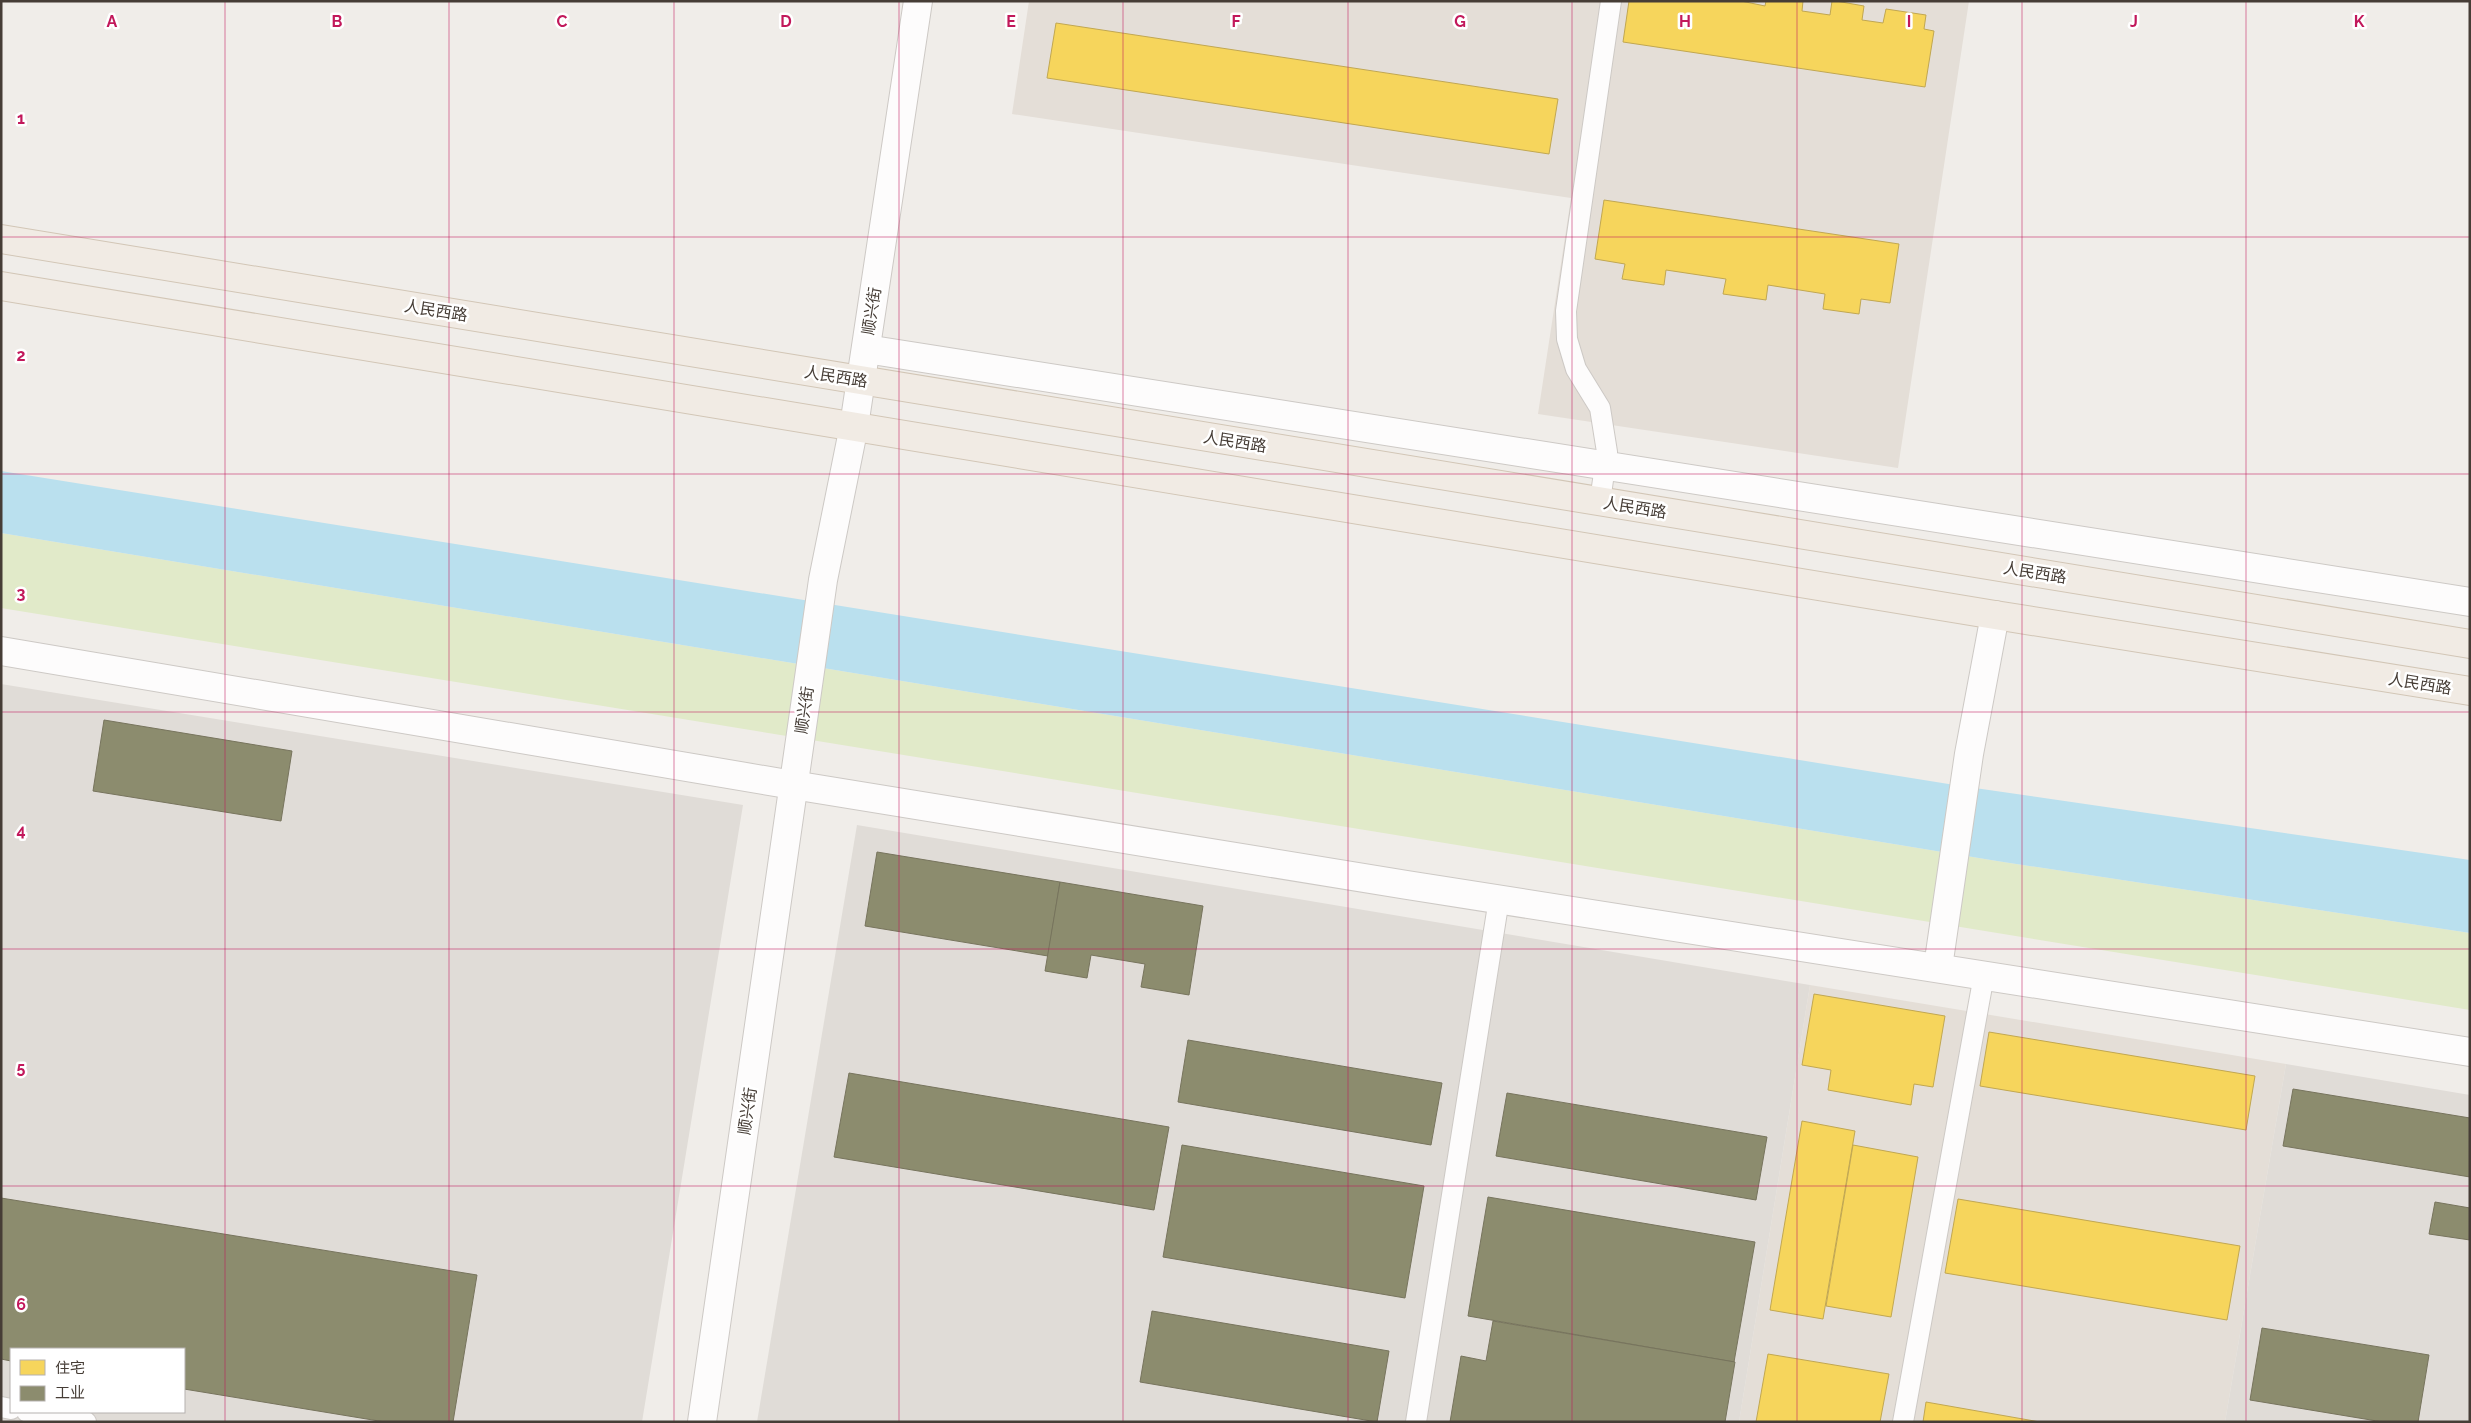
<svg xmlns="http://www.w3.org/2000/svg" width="2471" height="1423" font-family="Raleway,'Noto Sans SC',sans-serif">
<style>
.residential{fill:#e4ded7}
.industrial{fill:#e0dcd7;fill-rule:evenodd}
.green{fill:#e1eac9}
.water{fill:#bae0ee}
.homes{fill:#f6d55c;stroke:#c1a751}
.industry{fill:#8c8c6e;stroke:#77745d}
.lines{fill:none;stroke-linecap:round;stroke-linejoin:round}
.service-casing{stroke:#cdc9c5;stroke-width:22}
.minor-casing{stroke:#cdc9c5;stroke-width:30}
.tertiary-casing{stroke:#cdc9c5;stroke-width:30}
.primary-casing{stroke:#d2c6b6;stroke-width:30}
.service{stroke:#fdfcfc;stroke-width:20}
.minor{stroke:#fdfcfc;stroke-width:28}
.tertiary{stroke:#fdfcfc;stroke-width:28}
.primary{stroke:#f1ebe4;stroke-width:28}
.grid{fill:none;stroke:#c2185b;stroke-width:1;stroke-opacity:0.55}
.labels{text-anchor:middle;stroke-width:5;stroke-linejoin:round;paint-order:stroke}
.street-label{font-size:16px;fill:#463d36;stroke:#fff}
.grid-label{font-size:16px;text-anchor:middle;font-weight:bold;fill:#c2185b;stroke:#fff;stroke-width:5;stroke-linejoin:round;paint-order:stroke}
</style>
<rect width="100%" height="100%" fill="#f0ede9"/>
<g class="residential">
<path d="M 1029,1 L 1969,1 L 1898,468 L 1538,414 L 1571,198 L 1012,114 Z"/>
<path d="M 1810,985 L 2286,1064 L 2225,1422 L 1739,1422 Z"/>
</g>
<g class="industrial">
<path d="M 1,684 L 743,805 L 642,1422 L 1,1422 ZM 11,1349 L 184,1349 L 184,1412 L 11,1412 Z"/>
<path d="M 857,825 L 1810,985 L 1739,1422 L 757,1422 Z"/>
<path d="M 2286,1064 L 2470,1095 L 2470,1422 L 2225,1422 Z"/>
</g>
<path class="green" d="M 1,533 L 1997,861 L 2470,933 L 2470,1010 L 1,608 Z"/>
<path class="water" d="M 1,471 L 1961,786 L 2470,860 L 2470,933 L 1997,861 L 1,533 Z"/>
<g class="homes">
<path d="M 1629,1 L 1741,1 L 1765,6 L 1766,1 L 1803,1 L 1802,11 L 1830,15 L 1832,1 L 1836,1 L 1864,6 L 1862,20 L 1883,23 L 1886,9 L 1926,15 L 1924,29 L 1934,31 L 1925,87 L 1623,42 Z"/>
<path d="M 1056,23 L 1558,99 L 1549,154 L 1047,78 Z"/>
<path d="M 1604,200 L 1899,244 L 1890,303 L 1861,299 L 1859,314 L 1823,309 L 1825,294 L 1768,285 L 1766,300 L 1723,294 L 1726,279 L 1666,270 L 1664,285 L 1622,279 L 1625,264 L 1595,259 Z"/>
<path d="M 1814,994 L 1945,1016 L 1933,1087 L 1914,1084 L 1911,1105 L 1828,1090 L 1831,1070 L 1802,1065 Z"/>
<path d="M 1989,1032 L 2255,1076 L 2246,1130 L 1980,1086 Z"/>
<path d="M 1802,1121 L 1855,1131 L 1823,1319 L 1770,1310 Z"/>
<path d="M 1853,1145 L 1918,1157 L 1891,1317 L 1826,1306 Z"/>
<path d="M 1958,1199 L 2240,1246 L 2227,1320 L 1945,1273 Z"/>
<path d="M 1768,1354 L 1889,1374 L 1880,1422 L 1756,1422 Z"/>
<path d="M 1926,1402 L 2040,1422 L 1923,1422 Z"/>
</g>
<g class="industry">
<path d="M 104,720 L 292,751 L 281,821 L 93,791 Z"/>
<path d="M 877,852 L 1060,882 L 1048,956 L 865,926 Z"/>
<path d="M 1060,882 L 1203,906 L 1189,995 L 1141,987 L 1145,964 L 1091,955 L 1087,978 L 1045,971 Z"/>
<path d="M 1188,1040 L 1442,1083 L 1431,1145 L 1178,1102 Z"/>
<path d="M 849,1073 L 1169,1127 L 1154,1210 L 834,1157 Z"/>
<path d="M 2293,1089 L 2470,1118 L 2470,1177 L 2283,1146 Z"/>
<path d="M 1507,1093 L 1767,1137 L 1756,1200 L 1496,1156 Z"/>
<path d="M 1182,1145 L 1424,1186 L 1405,1298 L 1163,1257 Z"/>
<path d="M 1488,1197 L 1755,1242 L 1734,1362 L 1468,1316 Z"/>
<path d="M 1,1198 L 477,1275 L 453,1422 L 385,1422 L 184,1389 L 184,1349 L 11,1349 L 11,1361 L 1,1359 Z"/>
<path d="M 2435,1202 L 2470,1208 L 2470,1240 L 2429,1234 Z"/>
<path d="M 1152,1311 L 1389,1351 L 1377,1422 L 1140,1382 Z"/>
<path d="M 1493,1321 L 1735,1362 L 1725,1422 L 1450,1422 L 1461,1356 L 1486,1361 Z"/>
<path d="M 2262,1328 L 2429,1355 L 2418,1422 L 2383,1422 L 2250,1400 Z"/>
</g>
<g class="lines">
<defs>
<g id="service">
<path d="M 1600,501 L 1607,452 L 1600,408 L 1576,369 L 1567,339 L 1566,311 L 1611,1"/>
<path d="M 1,1407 L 11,1409"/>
<path d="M 27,1412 L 86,1422"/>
<path d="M 1416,1422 L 1499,899"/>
<path d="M 1903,1422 L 1984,975"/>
</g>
<g id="minor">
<path d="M 866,349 C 1400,434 1935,517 2470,602"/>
<path d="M 1938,967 L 1969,754 L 1995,615"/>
</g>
<g id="tertiary">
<path d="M 1,651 L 793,785 L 1407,885 L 2470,1052"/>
<path d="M 702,1422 L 809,678 L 823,580 L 854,426 L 918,1"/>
</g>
<g id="primary">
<path d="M 1,239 L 2470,644"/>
<path d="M 1,286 L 1995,615 L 2470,691"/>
</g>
</defs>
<use href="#service" class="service-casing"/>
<use href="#minor" class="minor-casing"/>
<use href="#tertiary" class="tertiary-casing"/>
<use href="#primary" class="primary-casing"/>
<use href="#service" class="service"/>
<use href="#minor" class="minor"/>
<use href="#tertiary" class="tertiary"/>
<use href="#primary" class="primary"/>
</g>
<path class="grid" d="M 225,1 L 225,1422M 449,1 L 449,1422M 674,1 L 674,1422M 899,1 L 899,1422M 1123,1 L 1123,1422M 1348,1 L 1348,1422M 1572,1 L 1572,1422M 1797,1 L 1797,1422M 2022,1 L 2022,1422M 2246,1 L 2246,1422M 1,237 L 2470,237M 1,474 L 2470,474M 1,712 L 2470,712M 1,949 L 2470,949M 1,1186 L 2470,1186"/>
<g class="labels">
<g class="street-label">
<text transform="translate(436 310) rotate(9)" y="6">人民西路</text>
<text transform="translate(871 311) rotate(-81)" y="6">顺兴街</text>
<text transform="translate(836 376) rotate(9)" y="6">人民西路</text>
<text transform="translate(1235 441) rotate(9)" y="6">人民西路</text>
<text transform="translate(1635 507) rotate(9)" y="6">人民西路</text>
<text transform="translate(2035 572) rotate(9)" y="6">人民西路</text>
<text transform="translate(2420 683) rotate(9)" y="6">人民西路</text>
<text transform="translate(804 710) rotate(-82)" y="6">顺兴街</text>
<text transform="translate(747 1111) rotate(-82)" y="6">顺兴街</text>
</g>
</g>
<g class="grid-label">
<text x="112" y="27">A</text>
<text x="337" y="27">B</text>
<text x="562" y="27">C</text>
<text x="786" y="27">D</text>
<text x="1011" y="27">E</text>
<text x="1236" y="27">F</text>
<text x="1460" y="27">G</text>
<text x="1685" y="27">H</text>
<text x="1909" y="27">I</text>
<text x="2134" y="27">J</text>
<text x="2359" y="27">K</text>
<text x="21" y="124">1</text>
<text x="21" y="361">2</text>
<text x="21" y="599">3</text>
<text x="21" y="836">4</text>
<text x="21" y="1073">5</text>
<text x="21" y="1310">6</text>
</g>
<rect width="2471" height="1423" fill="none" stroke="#463d36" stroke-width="5"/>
<rect x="10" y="1348" width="175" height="65" fill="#ffffff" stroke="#b5b1af"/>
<rect x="20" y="1360" width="25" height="15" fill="#f6d55c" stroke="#b5b1af"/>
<text x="55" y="1373" font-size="15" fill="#463d36">住宅</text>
<rect x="20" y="1386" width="25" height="15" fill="#8c8c6e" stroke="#b5b1af"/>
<text x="55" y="1398" font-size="15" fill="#463d36">工业</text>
</svg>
